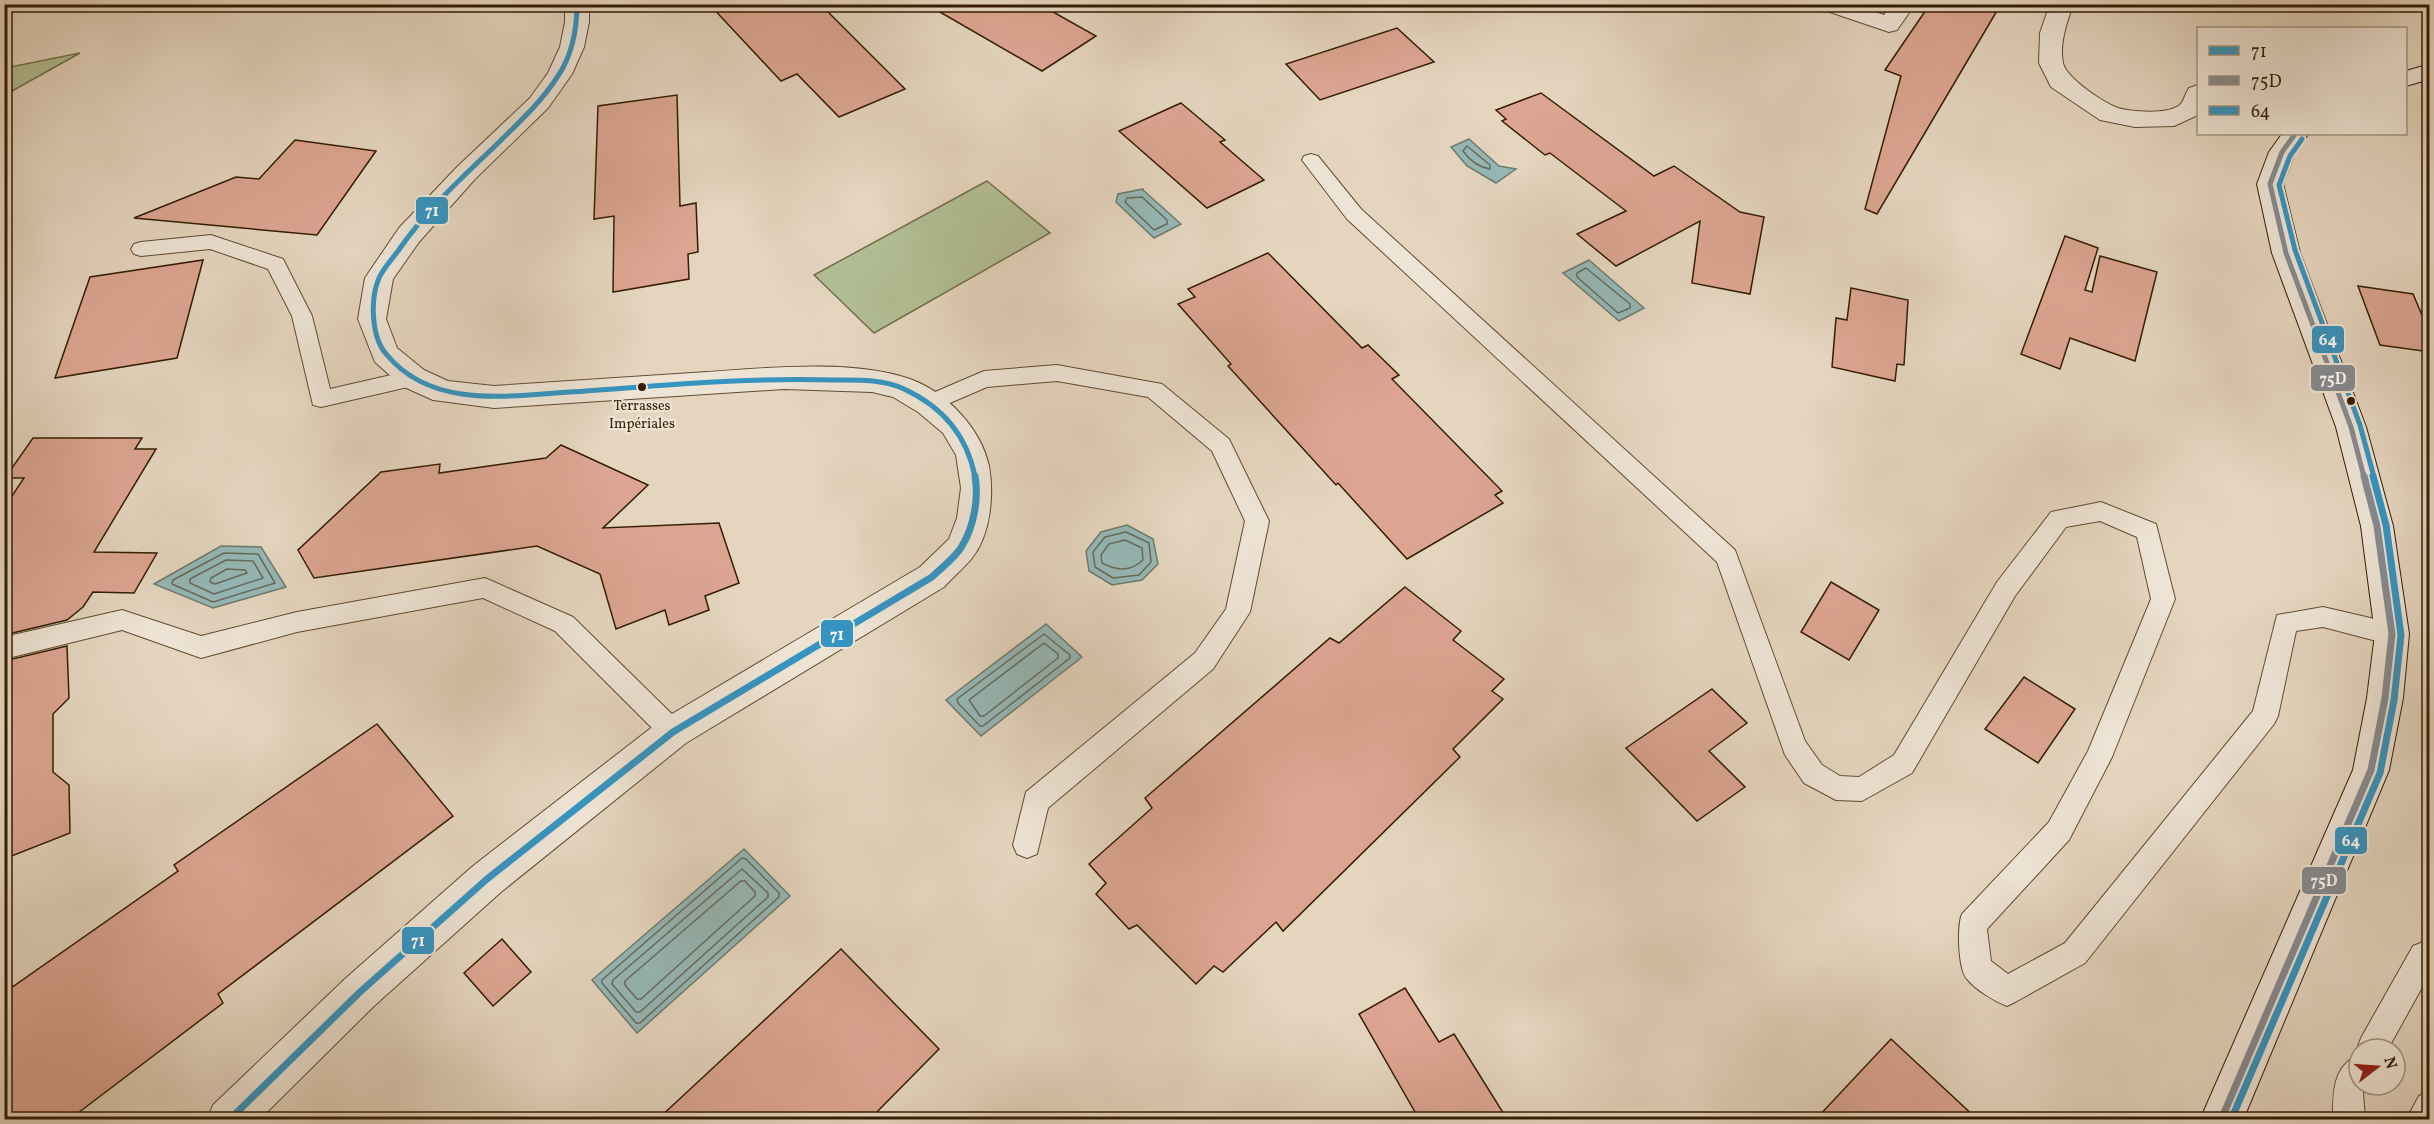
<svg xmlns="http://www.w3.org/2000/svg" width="2434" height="1124" font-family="Vollkorn,serif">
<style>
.green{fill:#b2be94;stroke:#736e4b;stroke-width:1.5}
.water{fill:#96b8b7;stroke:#6f7a6f;stroke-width:1.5}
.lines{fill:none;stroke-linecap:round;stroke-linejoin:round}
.shore{stroke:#656a5c;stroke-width:1.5}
.building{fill:#dca592;stroke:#341d02;stroke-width:1.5}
.lane-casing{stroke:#604b31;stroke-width:2}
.street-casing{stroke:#604b31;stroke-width:2}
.secondary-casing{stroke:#341d02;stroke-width:2}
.lane{fill:#eee4d5;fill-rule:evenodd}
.street{fill:#eee4d5;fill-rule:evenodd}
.secondary{fill:#eee4d5;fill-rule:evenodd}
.bus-1-far1-casing{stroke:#eee4d5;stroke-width:9}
.bus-1-casing{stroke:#eee4d5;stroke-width:11}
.bus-2-far1-casing{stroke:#eee4d5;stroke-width:9}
.bus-2-casing{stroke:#eee4d5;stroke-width:11}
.bus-3-far1-casing{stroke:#eee4d5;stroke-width:9}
.bus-3-casing{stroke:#eee4d5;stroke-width:11}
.bus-1-far1{stroke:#3694c0;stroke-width:5}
.bus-1{stroke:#3694c0;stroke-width:7}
.bus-2-far1{stroke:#868b91;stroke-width:5}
.bus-2{stroke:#868b91;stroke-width:7}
.bus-3-far1{stroke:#3694c0;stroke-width:5}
.bus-3{stroke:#3694c0;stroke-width:7}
.bus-dot{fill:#341d02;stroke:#eee4d5;stroke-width:2}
.labels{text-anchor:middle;stroke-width:4.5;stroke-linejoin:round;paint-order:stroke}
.bus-label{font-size:14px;fill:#341d02;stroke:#eee4d5}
.line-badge{stroke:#eee4d5;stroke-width:2}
.badge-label{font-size:16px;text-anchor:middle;font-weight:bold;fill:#fff}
</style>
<rect width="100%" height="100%" fill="#e5d5bf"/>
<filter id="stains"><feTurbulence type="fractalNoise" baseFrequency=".00333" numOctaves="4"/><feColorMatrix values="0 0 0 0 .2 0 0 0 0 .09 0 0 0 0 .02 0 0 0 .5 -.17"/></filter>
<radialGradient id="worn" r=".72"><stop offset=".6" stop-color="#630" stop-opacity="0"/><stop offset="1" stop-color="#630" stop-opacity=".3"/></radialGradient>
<g class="green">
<path d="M 80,53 L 5,95 L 5,68 Z"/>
<path d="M 987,181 L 1050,233 L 874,333 L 814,275 Z"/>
</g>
<g class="water">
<path d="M 1469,139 L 1499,166 L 1516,169 L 1496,183 L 1467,166 L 1451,147 Z"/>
<path d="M 1143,189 L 1143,190 L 1181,224 L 1154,238 L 1116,202 L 1118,194 Z"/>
<path d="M 1589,260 L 1644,308 L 1619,321 L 1563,273 Z"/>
<path d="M 1127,525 L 1153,539 L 1158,564 L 1142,580 L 1112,585 L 1089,571 L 1086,551 L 1101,532 Z"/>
<path d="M 221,546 L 261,547 L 286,587 L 213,608 L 154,584 Z"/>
<path d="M 1046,624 L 1082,657 L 981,736 L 946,700 Z"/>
<path d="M 744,849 L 790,896 L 637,1033 L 592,980 Z"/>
</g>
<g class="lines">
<g class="shore">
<path d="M 1467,146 L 1490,165 L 1490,169 C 1478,167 1470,161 1463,151 Z"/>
<path d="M 1142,197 L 1167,220 L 1167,224 L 1154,230 L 1125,202 L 1127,198 Z"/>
<path d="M 1586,268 L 1630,304 L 1630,308 L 1618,313 L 1577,277 L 1577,273 Z"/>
<path d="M 1126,532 L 1149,543 L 1151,562 L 1139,575 L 1113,578 L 1095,567 L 1093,552 L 1105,537 Z"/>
<path d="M 1125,540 L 1142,548 L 1143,560 C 1130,572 1117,571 1102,563 L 1101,555 L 1109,544 Z"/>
<path d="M 224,553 L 258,554 L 275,583 L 213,602 L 172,584 L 173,580 Z"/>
<path d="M 226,560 L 253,561 L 263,578 L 214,594 L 190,583 L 190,579 Z"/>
<path d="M 227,569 L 245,570 L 247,573 L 215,584 L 210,582 L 211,578 Z"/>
<path d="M 1044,634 L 1070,655 L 1070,658 L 983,726 L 980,726 L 958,703 L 957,699 Z"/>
<path d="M 1044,643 L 1058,654 L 1058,658 L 984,716 L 980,716 L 969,700 Z"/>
<path d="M 742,858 L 746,859 L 779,893 L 779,897 L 640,1023 L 636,1023 L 602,983 L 602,980 Z"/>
<path d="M 742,869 L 768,893 L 768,897 L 640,1012 L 636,1012 L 612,984 L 613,980 Z"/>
<path d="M 741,881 L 745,881 L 755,892 L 755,896 L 641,999 L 637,999 L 625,985 L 625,981 Z"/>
</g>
</g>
<g class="building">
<path d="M 709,4 L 820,4 L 905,89 L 839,117 L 797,74 L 781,81 Z"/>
<path d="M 926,4 L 1039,4 L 1096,36 L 1042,71 Z"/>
<path d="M 1930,4 L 2001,4 L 1877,214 L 1865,209 L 1901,76 L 1885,70 Z"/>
<path d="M 1397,28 L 1434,62 L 1320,100 L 1286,64 Z"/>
<path d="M 1541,93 L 1654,176 L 1674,166 L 1740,212 L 1764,217 L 1750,294 L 1692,283 L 1700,221 L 1616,266 L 1577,234 L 1626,211 L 1550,153 L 1545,155 L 1502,121 L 1506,119 L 1496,110 Z"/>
<path d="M 677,95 L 680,206 L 696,203 L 698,252 L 688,254 L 689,279 L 613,292 L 614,216 L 594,219 L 598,106 Z"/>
<path d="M 1181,103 L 1225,140 L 1220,142 L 1264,180 L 1207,208 L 1119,131 Z"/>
<path d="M 295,140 L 376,151 L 317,235 L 134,218 L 236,177 L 259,179 Z"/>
<path d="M 2065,236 L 2098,248 L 2085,290 L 2092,292 L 2100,256 L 2157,272 L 2135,361 L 2070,338 L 2060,369 L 2021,354 Z"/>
<path d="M 1268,253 L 1362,348 L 1368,345 L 1399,375 L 1392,379 L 1502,491 L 1495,495 L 1503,503 L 1407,559 L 1338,483 L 1336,485 L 1228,366 L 1231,364 L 1178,304 L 1195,297 L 1188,289 Z"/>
<path d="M 203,260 L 177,358 L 55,378 L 90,277 Z"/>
<path d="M 2358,286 L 2413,294 L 2430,334 L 2430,352 L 2380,345 Z"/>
<path d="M 1851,288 L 1908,300 L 1904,365 L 1897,364 L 1895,381 L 1832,367 L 1836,318 L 1847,320 Z"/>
<path d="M 33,438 L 142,438 L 135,449 L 156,449 L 94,552 L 157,553 L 134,593 L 93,592 L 83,607 L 67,620 L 4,635 L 4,508 L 24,478 L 5,478 Z"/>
<path d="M 561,445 L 648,485 L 603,528 L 719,523 L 739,583 L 705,596 L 709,610 L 669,625 L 665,610 L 616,629 L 600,574 L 537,546 L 314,578 L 298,550 L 381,472 L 440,464 L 439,473 L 546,458 Z"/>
<path d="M 1831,582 L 1879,610 L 1849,660 L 1801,632 Z"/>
<path d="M 1405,587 L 1461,631 L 1453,640 L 1504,679 L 1492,691 L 1503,699 L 1453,749 L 1460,757 L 1283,931 L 1276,922 L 1223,972 L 1214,966 L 1196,984 L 1137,925 L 1129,929 L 1096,894 L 1106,883 L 1089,864 L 1152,808 L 1145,798 L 1330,638 L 1339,643 Z"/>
<path d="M 67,646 L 69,698 L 53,714 L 53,772 L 69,785 L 70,833 L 4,859 L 4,661 Z"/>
<path d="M 2024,677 L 2075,709 L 2038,763 L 1985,729 Z"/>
<path d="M 1712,689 L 1747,723 L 1709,751 L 1745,787 L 1697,821 L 1626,748 Z"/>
<path d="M 377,724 L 453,816 L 218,994 L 223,1003 L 70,1119 L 4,1119 L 4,993 L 178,871 L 174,865 Z"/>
<path d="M 502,939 L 531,972 L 493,1006 L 464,973 Z"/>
<path d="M 841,949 L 939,1049 L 870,1119 L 658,1119 Z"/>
<path d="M 1405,988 L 1439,1042 L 1454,1034 L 1507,1119 L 1419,1119 L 1359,1014 Z"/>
<path d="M 1891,1039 L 1977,1119 L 1816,1119 Z"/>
</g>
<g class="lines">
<defs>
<g id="lane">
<path d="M 1311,154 L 1318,156 L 1361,209 L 1735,550 L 1805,741 L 1822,765 L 1840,776 L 1859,777 L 1894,755 L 1997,582 L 2051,512 L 2101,502 L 2156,524 L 2175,599 L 2112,757 L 2069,840 L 1987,929 L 1991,961 L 2008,974 L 2065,943 L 2253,711 L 2277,615 L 2323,607 L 2392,623 L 2401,627 L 2404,634 L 2401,641 L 2392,645 L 2323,627 L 2296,631 L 2278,716 L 2274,724 L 2085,963 L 2017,1001 L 2007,1006 C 1994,1001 1976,990 1967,979 C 1958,969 1957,926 1962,914 L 2049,822 L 2088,751 L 2151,599 L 2137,537 L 2100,521 L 2066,527 L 2015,596 L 1912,773 L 1862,801 L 1836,800 L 1804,783 L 1785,755 L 1717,562 L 1347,219 L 1302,160 L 1304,156 Z"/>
<path d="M 211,235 L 283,259 L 312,316 L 330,389 L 413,370 L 421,372 L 424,378 L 421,384 L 321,407 L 313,405 L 292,316 L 268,269 L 210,249 L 141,256 L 134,254 L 131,249 L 134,244 L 141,242 Z"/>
<path d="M 1057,365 L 1162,384 L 1229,439 L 1269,521 L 1250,612 L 1213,669 L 1048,808 L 1037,854 L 1027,858 L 1017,854 L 1013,845 L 1026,792 L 1195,653 L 1226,609 L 1245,521 L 1212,451 L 1148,397 L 1057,381 L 987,387 L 929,412 L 921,410 L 918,404 L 921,398 L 984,371 Z"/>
<path d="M 485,578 L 573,617 L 682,724 L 686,732 L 682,740 L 673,744 L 664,740 L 555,631 L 483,598 L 297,632 L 201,658 L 122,630 L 4,659 L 4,637 L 122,610 L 201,636 L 297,612 Z"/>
<path d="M 2423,942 L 2430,942 L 2430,973 L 2388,1049 L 2359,1049 L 2359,1054 L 2357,1049 L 2361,1038 L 2413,946 Z"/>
<path d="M 2359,1055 L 2359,1085 L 2367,1085 L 2363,1092 L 2365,1120 L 2333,1120 C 2333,1094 2332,1066 2359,1055 Z"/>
<path d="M 2430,1092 L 2430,1120 L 2406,1120 L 2419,1096 Z"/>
</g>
<g id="street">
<path d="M 565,4 L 589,4 L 589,22 L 584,47 L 572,74 L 548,108 L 475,179 L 419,242 L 393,279 L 386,319 L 397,348 L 424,370 L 448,381 L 494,386 C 565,381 636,377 707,372 C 767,368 853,359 910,379 C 946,392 981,428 989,466 C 994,494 991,534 972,558 C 964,568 953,577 944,587 L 686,743 L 501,892 L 374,1006 L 259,1120 L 207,1120 L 213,1105 L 346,978 L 473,866 L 660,721 L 920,567 L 949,539 L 957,518 L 961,488 L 956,455 L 943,433 L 918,412 L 893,397 L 872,392 L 784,389 L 494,408 L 433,400 L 402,386 L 375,362 L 358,319 L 365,278 L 399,228 L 457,167 L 530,98 L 548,73 L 560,47 L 565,22 Z"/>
<path d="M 1818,4 L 1853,4 L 1884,15 L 1892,4 L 1915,4 L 1897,30 L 1889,32 L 1821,9 Z"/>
<path d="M 2050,4 L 2073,4 C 2067,23 2059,43 2063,63 C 2066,78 2104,103 2118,108 C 2132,112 2170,115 2181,104 C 2184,100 2186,92 2189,88 L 2198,85 L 2198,115 L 2174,126 L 2135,127 L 2100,120 L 2051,87 L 2039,63 L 2040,33 Z"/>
</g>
<g id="secondary">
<path d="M 2430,64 L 2430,79 L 2406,86 L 2406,71 Z"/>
<path d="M 2282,134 L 2308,134 L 2295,153 L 2283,184 L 2300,253 L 2366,427 L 2393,526 L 2409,634 L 2403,698 L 2389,770 L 2243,1120 L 2200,1120 L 2353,770 L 2367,698 L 2375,634 L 2361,526 L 2336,427 L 2272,253 L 2257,184 L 2269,152 Z"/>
</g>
</defs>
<use href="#lane" class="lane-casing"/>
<use href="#street" class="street-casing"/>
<use href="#secondary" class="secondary-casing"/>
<use href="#lane" class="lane"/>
<use href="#street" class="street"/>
<use href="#secondary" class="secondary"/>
<defs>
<path id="bus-1-far1" d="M 577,4 C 577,29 572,55 558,76 C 540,104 516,125 493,148 C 459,180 424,213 398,251 C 392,259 383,269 379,278 C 370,299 371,338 387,355 C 432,409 508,396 570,392 C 658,386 746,377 834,380 C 857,380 883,379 904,389 C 943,407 967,435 975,477"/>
<path id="bus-1" d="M 229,1120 L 360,992 L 487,879 L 673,732 L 932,577 C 941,568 956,557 962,546 C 974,526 979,498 975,476"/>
<path id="bus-2-far1" d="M 2295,134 L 2282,152 L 2270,184 L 2286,253 L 2351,427 L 2364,477"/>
<path id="bus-2" d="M 2221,1120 L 2371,770 L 2385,698 L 2392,634 L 2377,526 L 2364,476"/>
<path id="bus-3-far1" d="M 2302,139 L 2290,156 L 2279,185 L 2295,250 L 2360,425 L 2374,477"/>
<path id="bus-3" d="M 2231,1120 L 2380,773 L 2394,700 L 2401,635 L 2386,525 L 2373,476"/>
</defs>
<use href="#bus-1-far1" class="bus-1-far1-casing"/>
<use href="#bus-1" class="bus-1-casing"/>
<use href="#bus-2-far1" class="bus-2-far1-casing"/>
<use href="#bus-2" class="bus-2-casing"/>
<use href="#bus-3-far1" class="bus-3-far1-casing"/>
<use href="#bus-3" class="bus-3-casing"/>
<use href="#bus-1-far1" class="bus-1-far1"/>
<use href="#bus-1" class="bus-1"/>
<use href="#bus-2-far1" class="bus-2-far1"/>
<use href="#bus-2" class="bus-2"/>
<use href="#bus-3-far1" class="bus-3-far1"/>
<use href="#bus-3" class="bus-3"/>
</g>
<g class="bus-dot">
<circle cx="642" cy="387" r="5"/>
<circle cx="2351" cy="401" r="5"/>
</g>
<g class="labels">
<g class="bus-label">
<text x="642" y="410">Terrasses<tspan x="642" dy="18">Impériales</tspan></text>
</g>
</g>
<g class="line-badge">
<rect x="415" y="196" width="34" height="29" rx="6" fill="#3694c0"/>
<rect x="2311" y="325" width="34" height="29" rx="6" fill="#3694c0"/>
<rect x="2310" y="364" width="46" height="28" rx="6" fill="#868b91"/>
<rect x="820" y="619" width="34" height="29" rx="6" fill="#3694c0"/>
<rect x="2334" y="826" width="34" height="29" rx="6" fill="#3694c0"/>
<rect x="2301" y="866" width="46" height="29" rx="6" fill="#868b91"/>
<rect x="401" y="926" width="34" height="29" rx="6" fill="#3694c0"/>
</g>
<g class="badge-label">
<text x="432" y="216">71</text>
<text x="2328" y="345">64</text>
<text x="2333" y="384">75D</text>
<text x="837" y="640">71</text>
<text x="2351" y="846">64</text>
<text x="2324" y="886">75D</text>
<text x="418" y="946">71</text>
</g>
<rect width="2434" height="1124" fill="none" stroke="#e5d5bf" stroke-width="24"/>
<rect x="6" y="6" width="2422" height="1112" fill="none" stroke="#341d02" stroke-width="3"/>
<rect x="12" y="12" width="2410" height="1100" fill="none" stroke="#341d02" stroke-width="1.5"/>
<rect x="2197" y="27" width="210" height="108" fill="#eee4d5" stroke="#a49481" stroke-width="1.5"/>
<rect x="2209" y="46" width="30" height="9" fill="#3694c0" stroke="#a49481" stroke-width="1.5"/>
<text x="2251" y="57" font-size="18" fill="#341d02">71</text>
<rect x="2209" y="76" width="30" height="9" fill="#868b91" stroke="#a49481" stroke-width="1.5"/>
<text x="2251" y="87" font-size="18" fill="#341d02">75D</text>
<rect x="2209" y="106" width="30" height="9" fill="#3694c0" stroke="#a49481" stroke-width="1.5"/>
<text x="2251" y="117" font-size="18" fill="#341d02">64</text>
<g transform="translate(2377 1067) rotate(73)"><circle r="28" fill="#eee4d5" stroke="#a49481" stroke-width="1.5"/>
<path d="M0-4.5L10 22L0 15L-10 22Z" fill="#8f2418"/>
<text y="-9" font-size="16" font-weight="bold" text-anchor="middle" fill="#341d02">N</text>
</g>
<rect width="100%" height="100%" filter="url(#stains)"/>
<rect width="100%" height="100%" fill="url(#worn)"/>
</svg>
